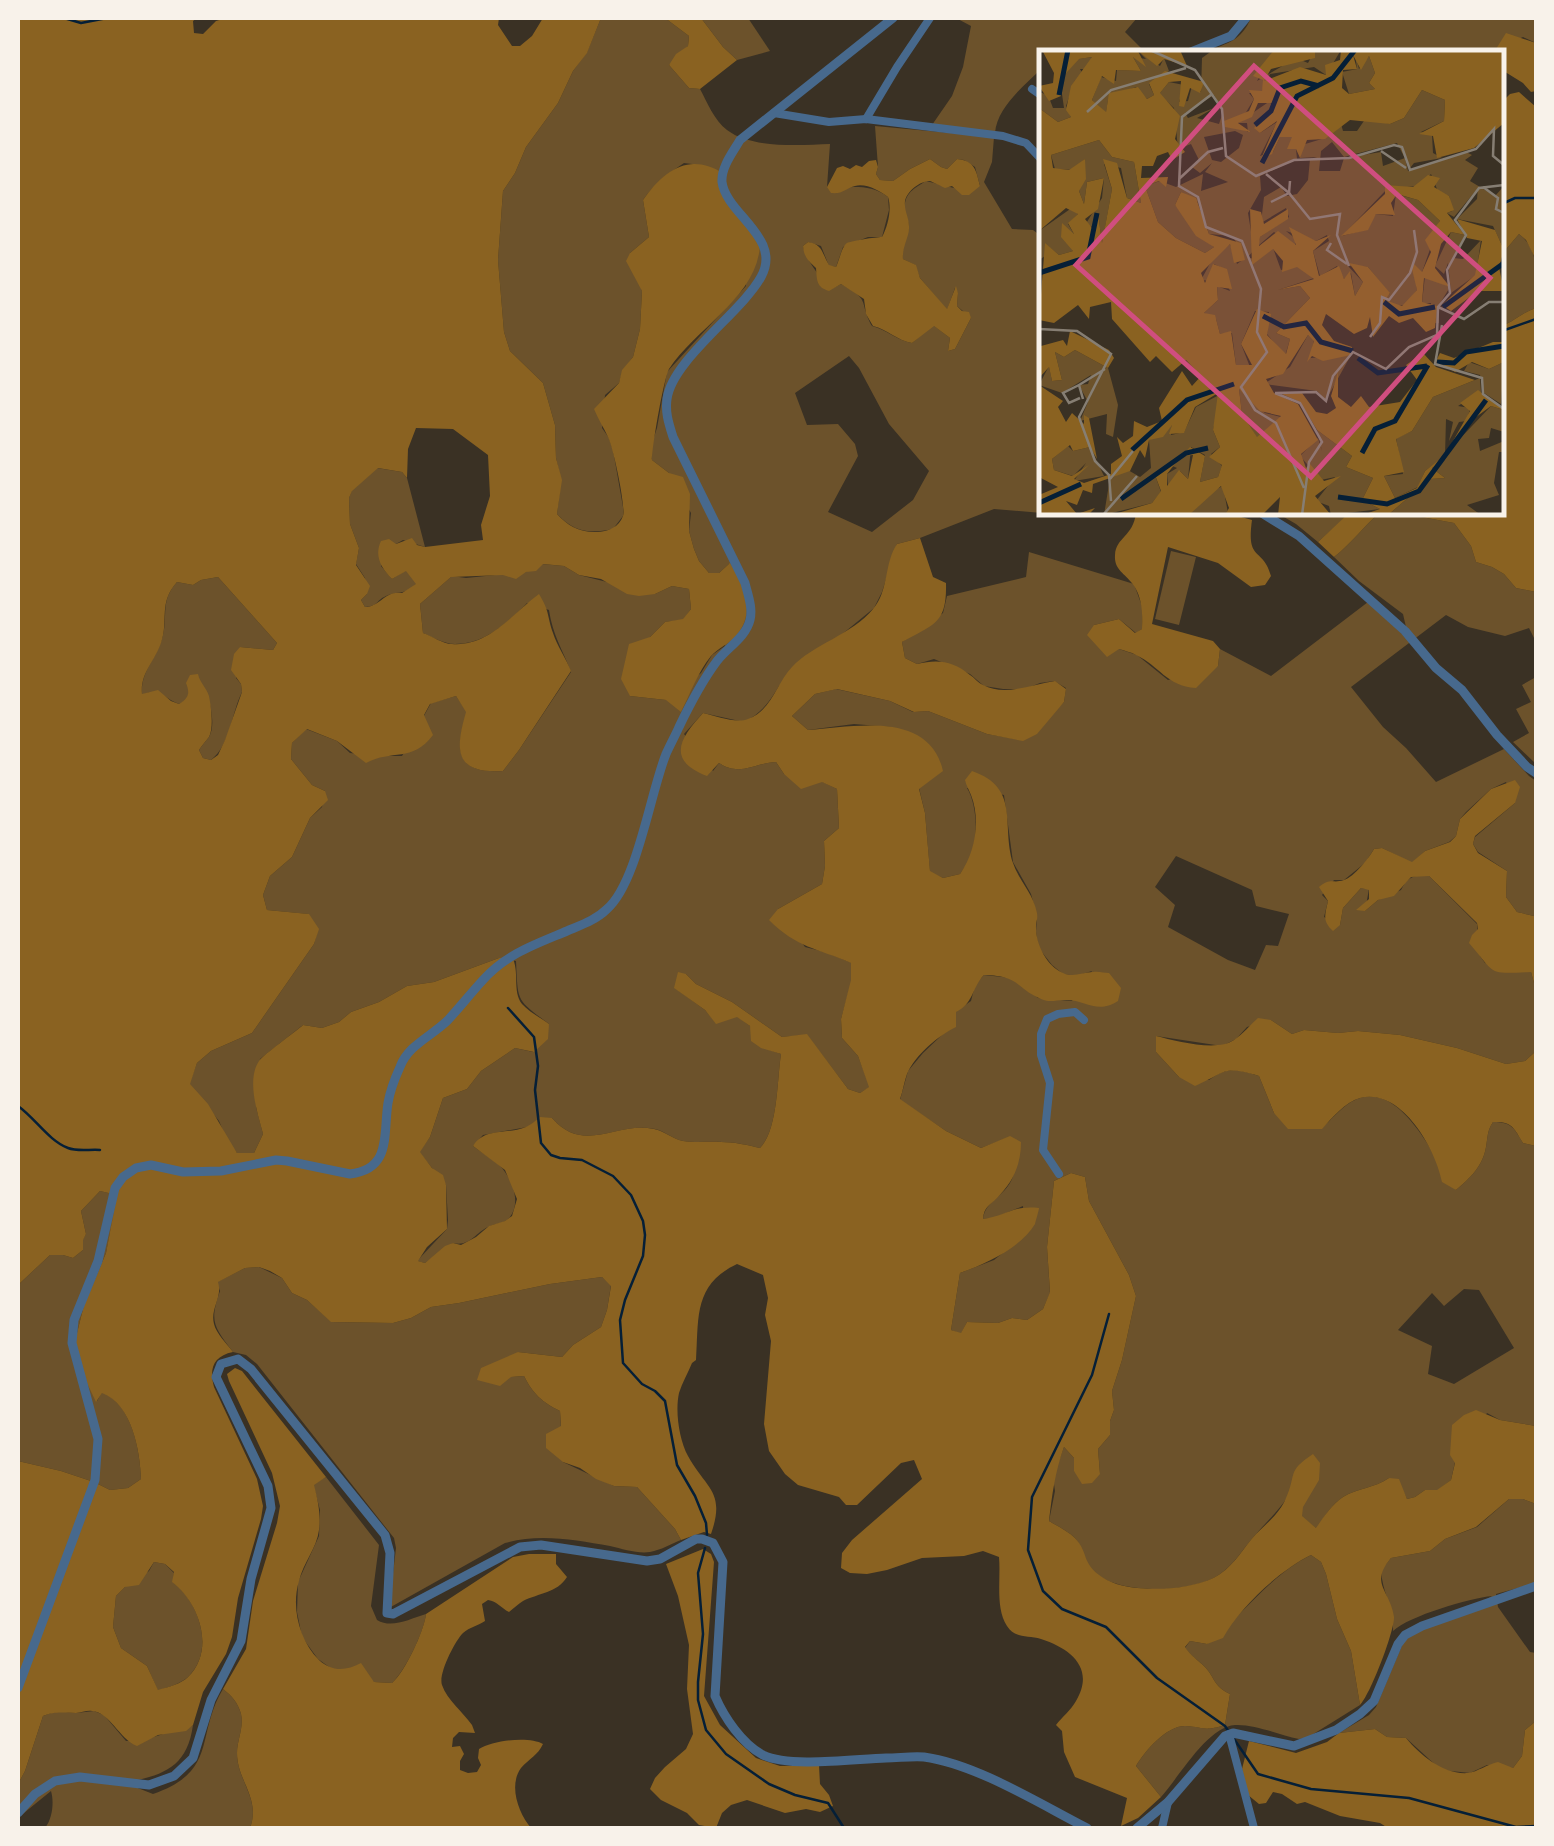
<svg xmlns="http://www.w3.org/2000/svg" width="1554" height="1846" font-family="'Noto Sans',sans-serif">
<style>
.green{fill:#6c522b;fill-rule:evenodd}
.forest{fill:#8a6221;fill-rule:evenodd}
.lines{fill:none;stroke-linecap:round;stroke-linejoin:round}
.stream{stroke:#051f37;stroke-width:2.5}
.minor{stroke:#47698d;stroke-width:8}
.tertiary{stroke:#47698d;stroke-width:9}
.inset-river{fill:none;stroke:#051f37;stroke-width:5}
.inset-road{fill:none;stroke:#867e73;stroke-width:2.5}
.view{fill:#d04e7f;fill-opacity:0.15;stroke:#d04e7f;stroke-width:5}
.inset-edge{fill:none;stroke:#f8f2ea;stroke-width:5}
</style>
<rect width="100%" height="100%" fill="#3a3124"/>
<g class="green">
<path d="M 601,18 L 665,18 L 689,36 L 688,46 L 669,65 L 689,88 L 700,89 C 707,102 714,120 727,130 C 752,149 800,145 830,144 L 827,187 C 850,189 868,182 888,197 L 889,210 L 882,237 L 868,237 L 843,247 L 836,267 L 829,266 L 821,246 L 808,242 L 803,246 C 806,261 820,275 829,290 L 841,284 C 872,301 858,300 872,326 C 887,330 898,341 912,343 L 933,325 L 950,338 L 948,351 L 955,349 L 971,318 L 957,306 L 958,293 L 955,288 L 947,310 L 920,278 L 915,265 L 903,259 C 902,243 907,239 909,227 C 909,223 906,216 905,212 C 903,194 913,189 926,181 L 958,189 L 980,186 L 975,167 L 964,160 L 957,159 L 947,169 L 941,167 L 930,159 L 910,169 L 893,181 L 880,180 L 876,174 L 878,167 L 875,126 L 994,137 L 992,162 L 984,182 L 1012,229 L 1033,230 L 1041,236 L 1042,513 L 994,509 L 920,538 L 897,544 L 882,592 L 874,608 L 779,686 C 769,703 761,713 744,722 L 703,713 L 684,734 L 713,771 L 719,763 C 740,777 754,763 776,762 L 784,774 L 823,782 L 837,789 L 839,828 L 824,841 L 825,866 L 822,884 L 778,909 L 805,947 L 825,952 L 852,963 L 852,980 L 841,1019 L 842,1038 L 858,1056 L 870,1087 L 860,1093 L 848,1089 L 807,1035 L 782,1037 L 732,1002 L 696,984 L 686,974 L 675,988 L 705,1010 L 716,1023 L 737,1016 L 750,1026 L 761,1047 L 781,1054 C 777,1080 778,1130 760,1148 C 748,1145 734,1142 722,1142 C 708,1141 697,1143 683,1141 C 672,1139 665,1131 655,1129 C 616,1121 584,1155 552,1118 L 527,1127 L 483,1135 L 473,1146 C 483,1154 499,1162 505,1172 C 514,1184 520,1204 510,1217 C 505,1224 495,1223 488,1227 C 475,1233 470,1247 453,1243 L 425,1263 L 417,1261 L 447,1229 L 448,1220 L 446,1185 L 419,1152 L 430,1137 L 443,1098 L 467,1089 L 481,1071 L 515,1048 L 533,1052 L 549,1024 C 516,999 518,1003 516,961 L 499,958 L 434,982 L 407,986 L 379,1002 L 351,1012 L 339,1022 L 322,1028 L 303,1025 L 260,1059 L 256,1107 L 263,1134 L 254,1153 L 237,1153 L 227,1140 L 219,1121 L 189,1084 L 197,1063 L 211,1051 L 252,1033 L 314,944 L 318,929 L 308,914 L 267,910 L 263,895 L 270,876 L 292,857 L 310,818 L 322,807 L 325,791 L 312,785 L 291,759 L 292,743 L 306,729 L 337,741 L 350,753 L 379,756 L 402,756 L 431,703 L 456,696 L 467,712 C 455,750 455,774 503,771 L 519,750 L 571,672 C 562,648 553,636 549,610 L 527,603 C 508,623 484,644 455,644 C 444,644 432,637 423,633 L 420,604 L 452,576 L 466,578 L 526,572 L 542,564 L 564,566 L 579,575 L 655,594 L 672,586 L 689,589 L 691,609 L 683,620 L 665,622 L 650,637 L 630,696 L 666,700 L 701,673 L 712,655 L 725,646 L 729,564 L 719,573 L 709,573 L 699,561 L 694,549 L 689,531 L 691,513 L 669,473 L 652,460 L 652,443 L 657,428 L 667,372 L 746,286 L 740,213 L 692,164 L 684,163 C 668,174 654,184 643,200 L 649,237 L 630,253 L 642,291 L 640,329 L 633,357 L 623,370 L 619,383 L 605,395 L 602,428 L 609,438 L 613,450 L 623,507 L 623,516 L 613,529 C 589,534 574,532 557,514 L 561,480 L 556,458 L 555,425 L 543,383 L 510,351 L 504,332 L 498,260 L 503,191 L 515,173 L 526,147 L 558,103 L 573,71 L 587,52 ZM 849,356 L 859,368 L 889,424 L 929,471 L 913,500 L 872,532 L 828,512 L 858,456 L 855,444 L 838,424 L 807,425 L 795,393 Z"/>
<path d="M 701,18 L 748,18 L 770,51 L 737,60 L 723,47 Z"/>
<path d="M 956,18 L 1137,18 L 1125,32 L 1145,52 L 1042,52 L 1041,69 C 1024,86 997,107 995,133 L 932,125 L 952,96 L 963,67 L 971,26 Z"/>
<path d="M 1251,18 L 1536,18 L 1536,43 L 1523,37 L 1496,49 L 1497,52 L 1207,52 C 1229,42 1241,41 1251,18 Z"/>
<path d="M 1519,234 C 1542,252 1536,282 1536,308 C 1523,312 1515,321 1502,326 L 1502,254 Z"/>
<path d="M 377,468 L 402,472 L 407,478 L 425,547 L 403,540 L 396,544 L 381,566 L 392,579 L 406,570 L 417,584 C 403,596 399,590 386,596 C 375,601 379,606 365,607 L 361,600 L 367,594 L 365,578 L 356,564 L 359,548 L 350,524 L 349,498 L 352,490 Z"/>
<path d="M 1277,513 L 1350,513 L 1318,542 L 1296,524 Z"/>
<path d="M 1379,513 L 1400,513 L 1454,523 L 1471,546 L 1476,562 L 1492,567 L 1504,574 L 1516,588 L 1536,592 L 1536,642 L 1529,628 L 1505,636 L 1468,627 L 1446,615 L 1351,687 L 1383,727 L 1406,748 L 1436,782 L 1504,749 L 1529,776 L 1536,781 L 1536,919 L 1534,916 L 1517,912 L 1506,897 L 1507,871 L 1478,852 L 1473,844 L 1475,837 L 1515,803 L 1506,782 L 1491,789 L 1466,812 L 1460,819 L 1456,836 L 1449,842 L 1425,851 L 1412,863 L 1382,848 L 1374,849 L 1365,863 L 1344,880 L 1334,880 L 1322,895 L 1328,901 L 1324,917 L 1340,925 L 1343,908 L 1361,888 L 1369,889 L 1365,911 L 1378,900 L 1401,890 C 1407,877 1415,874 1429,876 L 1477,924 L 1480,956 L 1485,963 L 1531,972 L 1536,990 L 1536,1051 L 1525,1061 L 1506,1064 L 1457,1048 L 1400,1035 L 1358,1031 L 1338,1033 L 1304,1030 L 1292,1034 L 1271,1020 L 1247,1027 L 1236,1039 L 1222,1046 L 1156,1036 L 1156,1052 L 1179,1077 L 1209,1080 C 1229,1066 1236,1069 1259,1076 L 1274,1113 L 1322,1128 C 1331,1120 1341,1108 1351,1102 C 1400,1074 1435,1161 1456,1190 C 1470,1178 1483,1166 1486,1147 C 1488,1136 1487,1131 1493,1122 C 1512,1122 1514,1128 1523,1143 L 1536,1146 L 1536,1426 L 1500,1420 L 1487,1413 L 1455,1462 L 1451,1480 L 1437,1491 L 1425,1490 L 1415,1497 L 1407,1499 L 1403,1491 L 1389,1478 C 1375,1488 1357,1488 1343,1497 C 1331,1505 1324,1517 1317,1529 L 1302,1517 L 1302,1507 L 1287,1498 C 1275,1515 1263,1525 1251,1540 C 1241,1552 1233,1565 1220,1574 C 1193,1594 1119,1595 1094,1572 C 1084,1563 1083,1547 1075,1538 C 1068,1531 1057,1526 1049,1521 L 1055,1491 L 1053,1477 L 1064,1447 L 1074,1458 L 1074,1471 L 1100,1474 L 1098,1449 L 1110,1435 L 1110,1421 L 1114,1410 L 1112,1391 L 1122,1360 L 1136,1296 L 1129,1275 L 1089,1201 L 1085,1177 L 1071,1173 L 1054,1181 L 1047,1247 L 1050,1293 L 1043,1309 L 1027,1320 L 1012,1318 L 998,1323 L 967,1322 L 961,1334 L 951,1330 L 960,1273 L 994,1260 L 1024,1236 L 1023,1206 L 994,1218 L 983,1219 C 985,1201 1005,1196 1012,1179 C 1017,1167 1011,1149 1010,1137 L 981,1148 L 946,1131 L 900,1100 L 908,1071 L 923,1053 L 944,1033 L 955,1012 L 971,1001 L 975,985 L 984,975 L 1012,978 L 1038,998 L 1072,1001 L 1092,971 L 1076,976 L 1063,974 L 1052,965 L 1038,947 L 1036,931 L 1037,916 L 1031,894 L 1013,862 L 1004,795 L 967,788 C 978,806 978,840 970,860 C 967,865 963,869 960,874 L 943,878 L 930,872 L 925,813 L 919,788 L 931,778 L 891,727 L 854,724 L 808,730 L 792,716 L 815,694 L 836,689 L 890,701 L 913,712 L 928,711 L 987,734 L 1023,740 L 1064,702 L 1066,688 L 1054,681 L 1040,683 L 1025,689 L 1003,689 L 984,686 L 970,674 L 934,659 L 917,664 L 905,658 L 902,642 L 943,613 L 947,596 L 1026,577 L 1029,552 L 1134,584 L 1143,609 L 1142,629 L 1136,633 L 1119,619 L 1094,625 L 1119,649 L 1137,655 L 1168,680 L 1218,666 L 1220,649 L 1271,676 L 1368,602 L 1409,640 L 1403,614 L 1359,581 L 1334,557 C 1351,544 1363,527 1379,513 ZM 1176,856 L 1252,890 L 1256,906 L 1289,914 L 1278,946 L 1266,945 L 1255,970 L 1228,960 L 1168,927 L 1175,905 L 1155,887 ZM 1464,1289 L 1479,1290 L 1514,1348 L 1454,1384 L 1428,1374 L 1432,1346 L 1398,1330 L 1432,1293 L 1444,1306 Z"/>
<path d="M 1171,551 L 1196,557 L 1179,625 L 1155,619 Z"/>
<path d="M 218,577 L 277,643 L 273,650 L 240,647 L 236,678 L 241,684 L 242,692 C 231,714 231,744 211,760 L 203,758 L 199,750 C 202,745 206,741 209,737 C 217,724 209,693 200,682 L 189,692 L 187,700 L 179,704 C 164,699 161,687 142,695 C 140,671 158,657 163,635 C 168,614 160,601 177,582 L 193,585 L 201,580 Z"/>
<path d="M 1536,677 L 1536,764 L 1513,742 L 1529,733 L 1516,709 L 1531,702 L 1522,685 Z"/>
<path d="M 100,1191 L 118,1195 L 106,1253 L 84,1305 L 75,1341 L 97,1401 L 102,1392 C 132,1404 140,1451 141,1479 L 128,1488 L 110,1490 L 94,1482 L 61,1471 L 18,1461 L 18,1285 L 50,1255 L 63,1255 L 73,1258 L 83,1250 L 83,1239 L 86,1234 L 81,1211 Z"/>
<path d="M 259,1267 L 282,1278 L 292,1293 L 307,1300 L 332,1322 L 393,1323 L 411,1318 L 431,1307 L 459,1303 L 550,1284 L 602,1277 L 611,1285 L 607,1310 L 601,1327 L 573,1345 L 562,1357 L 518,1352 L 511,1377 L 524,1376 C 533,1394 542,1402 560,1411 L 563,1462 L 614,1486 L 637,1487 L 675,1529 L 681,1540 C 671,1544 661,1550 650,1552 C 638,1554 623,1549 610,1546 C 576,1540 539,1533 505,1543 L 389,1608 L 396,1548 L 394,1538 L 257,1364 L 246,1355 L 233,1352 C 214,1327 209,1322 220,1291 L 217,1282 L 245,1268 Z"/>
<path d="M 326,1477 L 379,1545 L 371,1606 L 377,1620 C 392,1629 409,1619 426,1614 C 424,1632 405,1671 392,1683 L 374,1682 L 350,1669 L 332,1669 L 318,1659 L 302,1637 L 297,1612 L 298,1582 L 319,1536 L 320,1510 L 313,1484 Z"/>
<path d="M 1509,1499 L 1523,1499 L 1536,1504 L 1536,1583 L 1496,1594 L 1498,1607 L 1530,1652 L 1536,1653 L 1536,1721 L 1525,1730 L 1522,1756 L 1513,1768 L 1487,1765 L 1470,1773 L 1441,1770 L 1406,1738 L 1387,1737 L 1375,1729 L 1339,1733 L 1369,1715 L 1376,1707 L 1403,1643 L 1413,1631 L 1470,1610 L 1492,1596 C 1470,1598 1409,1616 1393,1631 C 1394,1608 1382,1592 1381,1570 L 1391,1558 L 1430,1551 L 1445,1539 L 1477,1527 Z"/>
<path d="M 1311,1555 L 1321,1562 L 1326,1574 L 1337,1619 L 1351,1651 L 1360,1705 L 1307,1738 L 1299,1739 C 1279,1735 1255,1724 1235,1725 C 1208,1726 1179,1777 1161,1797 L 1136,1766 C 1145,1751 1166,1726 1185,1726 C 1206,1727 1203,1732 1225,1725 L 1230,1694 C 1213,1686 1216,1679 1205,1667 C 1198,1660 1191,1656 1185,1648 L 1190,1641 L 1207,1644 C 1242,1616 1270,1575 1311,1555 Z"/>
<path d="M 154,1562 L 165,1564 L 174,1573 L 173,1582 C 199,1602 216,1651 188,1677 C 180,1684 168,1687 158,1691 L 147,1666 L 121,1648 L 113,1627 L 116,1596 L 125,1587 L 149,1571 Z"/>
<path d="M 223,1689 C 232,1696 238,1703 241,1714 C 244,1728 237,1740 237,1753 C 237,1781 261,1799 250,1828 L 45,1828 C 53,1818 54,1801 51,1791 L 19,1817 L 18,1784 L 25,1771 L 43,1716 L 56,1711 L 76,1713 L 94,1711 L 104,1715 L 126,1741 C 140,1741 147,1739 160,1735 C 172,1730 182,1734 193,1725 C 187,1768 163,1775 125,1783 L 153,1794 C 219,1771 195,1735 223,1689 Z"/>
</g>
<g class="forest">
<path d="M 18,18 L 197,18 L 193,21 L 194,33 L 203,34 L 216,21 L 226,18 L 499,18 L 498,25 L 512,46 L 520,46 L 532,36 L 543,18 L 601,18 L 587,53 L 573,71 L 558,103 L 526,147 L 515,173 L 503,191 L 498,260 L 504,332 L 510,351 L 543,383 L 555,425 L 556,458 L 562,480 L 557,514 C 568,526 580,533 598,532 C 609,531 619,527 623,516 C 626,507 613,446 608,437 C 604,428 598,419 594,409 L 619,383 L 622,370 L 633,357 L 640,329 L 642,291 L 626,261 L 630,253 L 649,237 L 643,200 C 664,170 689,152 723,173 C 725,187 731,204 742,214 C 752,224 761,230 760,246 C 756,298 696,328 669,369 C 664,378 652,446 652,460 L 669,473 L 683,477 L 690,494 L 689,531 L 694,549 L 699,561 L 709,573 L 719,573 L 730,563 C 745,585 756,613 736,636 C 729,644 718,648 711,656 C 698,672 690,694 681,712 L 666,700 L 630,696 L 621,679 L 629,644 L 650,637 L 665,622 L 683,619 L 691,609 L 689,589 L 672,586 L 655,594 L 639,596 L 627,594 L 601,579 L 579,575 L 564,566 L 543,564 L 536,571 L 526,572 L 516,579 L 503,575 L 451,577 L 420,604 L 423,633 C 432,636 443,644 452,644 C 489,647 513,613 539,594 C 550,612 547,616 553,633 C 557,646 566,658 571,671 L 519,750 L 503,771 C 454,774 455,750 466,712 L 456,696 L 430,704 L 424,715 L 433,735 C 412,763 392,749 366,763 L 337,741 L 307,729 L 292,743 L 291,759 L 312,785 L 325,791 L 328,800 L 310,818 L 292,857 L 270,876 L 263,895 L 267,910 L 309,914 L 319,929 L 314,944 L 252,1033 L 211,1051 L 197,1063 L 190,1084 L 208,1104 L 237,1153 L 254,1153 L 263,1134 C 258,1114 246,1080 259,1061 C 264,1054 294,1033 303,1025 L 322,1028 L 339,1022 L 351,1012 L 379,1002 L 407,986 L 434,982 L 499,958 L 512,957 C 520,971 512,991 522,1004 C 529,1012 541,1018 549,1024 L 548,1039 L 534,1052 L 515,1048 L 481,1071 L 467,1089 L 443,1098 L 430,1137 L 420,1152 L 432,1168 L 443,1175 L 446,1185 L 447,1229 L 427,1247 L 418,1261 L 425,1263 L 445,1246 L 453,1243 L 461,1245 L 476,1237 L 489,1226 L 505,1221 L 512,1216 L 517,1199 L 505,1170 L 473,1146 C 485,1127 507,1135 526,1127 C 529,1126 538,1119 540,1117 L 552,1118 C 584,1155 616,1121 654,1129 C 665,1131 672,1139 683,1141 C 697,1143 708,1141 721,1142 C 734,1142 748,1145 760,1148 C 778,1130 777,1080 781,1054 L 761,1048 L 751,1041 L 750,1026 L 737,1017 L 716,1024 L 705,1010 L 674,988 L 678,972 L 686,974 L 696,984 L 732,1002 L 782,1037 L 807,1034 L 848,1089 L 860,1093 L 869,1087 L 858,1056 L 842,1038 L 841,1019 L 851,980 L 851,963 C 817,948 797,948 769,920 L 778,909 L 822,884 L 825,866 L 824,841 L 839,828 L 837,789 L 822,782 L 801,789 L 784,774 L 776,762 C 754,763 740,777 719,763 L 707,776 C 665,760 681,737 703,713 C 717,716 736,724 748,719 C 772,710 776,684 792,667 C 812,645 853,634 873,609 C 889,591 884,563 897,544 L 920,538 L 933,577 L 946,583 C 947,624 934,624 902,642 L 905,658 L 917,664 C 938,659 953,661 970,675 C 975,678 978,683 983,685 C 1005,697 1032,684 1055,681 L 1066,689 L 1064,702 L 1037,734 L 1023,741 L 987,734 L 928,711 L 914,712 L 890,701 L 837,689 L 815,694 L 792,716 L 808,730 C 854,727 929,710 943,771 L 919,789 L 925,813 L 930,871 L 943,878 L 960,874 C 975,853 981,820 971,795 C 969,790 966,785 965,780 L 972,771 C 1021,788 1001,825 1013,863 C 1019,881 1033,893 1037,913 C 1038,921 1036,919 1036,928 C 1036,945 1047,966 1063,973 C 1073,978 1083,972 1093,972 C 1099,971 1104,973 1109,973 L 1121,988 L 1118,1001 C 1096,1015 1086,999 1064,1000 C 1055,1000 1051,1003 1041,999 C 1014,987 1021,976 984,975 C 971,989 974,1003 956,1012 L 956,1027 C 938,1036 915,1055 907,1074 C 904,1082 903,1091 900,1099 L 946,1131 L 981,1148 L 1010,1136 L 1021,1142 C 1021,1165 1013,1182 997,1198 C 989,1206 984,1207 983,1219 C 1007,1216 1012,1205 1039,1208 C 1039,1210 1035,1223 1035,1224 C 1021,1248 985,1264 960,1273 L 951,1330 L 961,1333 L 967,1322 L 998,1323 L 1012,1318 L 1027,1320 L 1043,1309 L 1050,1292 L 1047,1247 L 1054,1181 L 1071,1173 L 1085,1177 L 1089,1201 L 1129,1275 L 1136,1296 L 1122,1360 L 1112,1391 L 1114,1410 L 1110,1421 L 1110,1435 L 1098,1449 L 1100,1474 L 1092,1483 L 1082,1484 L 1074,1471 L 1074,1458 L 1064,1447 C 1055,1472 1052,1495 1049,1521 C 1057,1526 1068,1531 1075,1538 C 1090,1554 1080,1565 1107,1580 C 1133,1594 1196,1591 1220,1574 C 1235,1564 1244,1547 1256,1534 C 1267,1523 1280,1513 1286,1498 C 1297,1474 1286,1472 1313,1454 L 1320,1463 L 1319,1480 L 1303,1507 L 1302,1516 L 1316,1528 C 1324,1517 1331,1505 1343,1497 C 1357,1488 1375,1488 1389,1478 L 1399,1479 L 1407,1499 L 1415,1497 L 1425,1490 L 1437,1490 L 1451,1480 L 1455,1463 L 1450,1455 L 1452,1425 L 1464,1415 L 1476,1410 L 1500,1420 L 1536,1426 L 1536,1504 L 1523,1499 L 1509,1499 L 1476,1527 L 1445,1539 L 1430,1551 L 1391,1558 C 1369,1584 1390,1590 1394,1617 C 1395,1630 1370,1696 1360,1705 L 1351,1651 L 1337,1619 L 1326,1574 L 1321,1562 L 1311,1555 C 1280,1570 1239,1608 1223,1638 L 1207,1644 L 1190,1641 L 1185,1647 C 1191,1656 1198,1660 1205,1667 C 1216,1679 1213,1686 1230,1694 L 1225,1725 C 1203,1732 1205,1727 1185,1726 C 1166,1726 1145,1751 1136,1766 L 1161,1797 L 1138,1818 L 1121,1826 L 1127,1798 L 1075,1777 L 1064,1752 L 1062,1731 L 1056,1725 C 1062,1717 1071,1710 1076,1701 C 1095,1669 1072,1649 1041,1639 C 1028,1635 1015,1639 1007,1626 C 995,1608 1001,1578 999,1557 L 983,1551 L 964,1556 L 922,1558 L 887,1570 L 867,1574 L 850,1573 L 841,1568 L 842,1553 L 852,1540 L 922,1479 L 914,1460 L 901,1463 L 857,1505 L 846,1505 L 839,1497 L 798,1485 L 785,1474 L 769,1451 L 764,1424 L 771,1341 L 765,1315 L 768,1298 L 763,1275 L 737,1264 C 693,1285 699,1318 696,1360 L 692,1363 C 688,1373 682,1383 679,1393 C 675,1411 679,1439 688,1456 C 706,1489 726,1491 711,1534 L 704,1532 L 681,1540 L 675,1529 L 637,1487 L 614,1486 L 596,1479 L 580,1468 L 563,1462 L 546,1448 L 546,1434 L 561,1426 L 560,1411 C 542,1402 533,1394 524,1376 L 511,1377 L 500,1386 L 477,1380 L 481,1368 L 518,1352 L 562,1357 L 573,1345 L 601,1327 L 607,1310 L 611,1286 L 602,1277 L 550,1284 L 459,1303 L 431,1307 L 411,1318 L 393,1323 L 331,1322 L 307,1300 L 292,1293 L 282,1278 L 270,1271 L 259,1267 L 245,1268 L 218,1282 C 223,1297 210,1308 214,1324 C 216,1333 227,1344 233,1352 C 213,1356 209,1369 214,1387 L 257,1479 L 263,1506 L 261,1519 L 238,1598 L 232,1637 L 226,1654 L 203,1692 L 193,1725 L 186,1731 L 158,1735 L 137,1746 C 119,1739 110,1712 92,1711 C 87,1710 81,1713 76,1713 C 62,1713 56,1711 43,1716 L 25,1771 L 18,1784 L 18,1461 L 61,1471 L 94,1482 L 110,1490 L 128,1488 L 141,1479 C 140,1451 132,1404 102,1393 L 96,1402 L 87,1383 L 75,1341 L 84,1305 L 106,1253 L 117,1195 L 100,1191 L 81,1211 L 86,1234 L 83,1240 L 83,1250 L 73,1258 L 63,1255 L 50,1255 L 18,1285 L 18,905 L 20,889 L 18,883 ZM 416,428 L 453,429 L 488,455 L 490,496 L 481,525 L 483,540 L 425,547 L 417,545 L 412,538 L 396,544 L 389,539 L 381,541 C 374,556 381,568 392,579 L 406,571 L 416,584 L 402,593 C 385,590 380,607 365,607 L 361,600 L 367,594 L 370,586 L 356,565 L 359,548 L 350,524 L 349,498 L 352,491 L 378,468 L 402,472 L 407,478 L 408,449 ZM 218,577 L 277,643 L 273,650 L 240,647 L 234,654 L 231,670 L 241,684 L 242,692 L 225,740 L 218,755 L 211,760 L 203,758 L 199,750 C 202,745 206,741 209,737 C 214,728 211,706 209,696 C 206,687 200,683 198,674 L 190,675 L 186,683 C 190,693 189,698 179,704 L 171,701 L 158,690 L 142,694 C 140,673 155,661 161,643 C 169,620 158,603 177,582 L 193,585 L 201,580 ZM 154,1562 L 165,1564 L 174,1572 L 172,1582 C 199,1602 216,1650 188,1677 C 181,1684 168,1687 158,1690 L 147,1666 L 121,1648 L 113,1627 L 116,1596 L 125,1587 L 139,1585 Z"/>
<path d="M 665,18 L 701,18 L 723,47 L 737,60 L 700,89 L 689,88 L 669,65 L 676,54 L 688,46 L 689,36 Z"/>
<path d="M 1506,33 L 1536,43 L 1536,91 L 1531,92 L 1523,83 L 1502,70 L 1502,52 L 1497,52 L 1496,49 Z"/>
<path d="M 1519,92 L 1536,107 L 1536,260 L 1526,240 L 1519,234 L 1502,254 L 1502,102 L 1510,94 Z"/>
<path d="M 930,159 L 941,167 L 947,169 L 957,159 C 975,161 976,170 980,186 L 969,195 L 962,195 L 952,186 L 945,188 C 943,187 933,182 930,181 C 920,181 907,191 905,201 C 904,211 909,217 909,226 C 910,236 902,246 903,259 L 916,265 L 920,278 L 947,309 L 956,286 L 958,293 L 957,306 L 962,311 L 969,312 L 971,318 L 955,349 L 948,351 L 950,338 L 934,326 L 912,343 C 898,341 887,329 873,326 L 866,314 L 864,299 L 841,284 L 829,291 C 816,287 817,280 816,268 C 809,261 804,258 803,246 L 808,242 C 823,244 822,254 829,265 L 836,267 C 839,261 842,246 847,243 C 851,241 876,237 882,237 C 888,226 892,209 888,197 C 880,191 866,183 855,186 C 844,189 844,194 831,193 L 827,187 L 837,168 L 843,166 L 850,169 L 856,165 L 862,167 L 869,161 L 876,160 L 878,167 L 876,174 L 880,180 L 893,181 L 910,169 Z"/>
<path d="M 1536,308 L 1536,592 L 1516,588 L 1504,574 L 1492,567 L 1476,562 L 1471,546 L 1454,523 L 1400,513 L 1502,512 L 1502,326 C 1515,321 1523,312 1536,308 Z"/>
<path d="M 1350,512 L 1379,513 C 1363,527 1351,544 1334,557 L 1318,542 Z"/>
<path d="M 1136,513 L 1227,513 L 1252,520 C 1246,563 1263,546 1271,576 L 1265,585 L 1251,587 L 1218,563 L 1168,547 L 1152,624 L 1213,641 L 1220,649 L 1218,666 L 1196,688 C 1166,686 1160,666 1136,655 C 1131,652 1125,651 1119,649 L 1107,657 L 1087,635 L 1094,625 L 1119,619 L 1135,633 L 1142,629 C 1143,613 1142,594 1131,582 C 1123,572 1114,569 1115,555 C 1116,537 1133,537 1136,513 Z"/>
<path d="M 1515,780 L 1520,787 L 1515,803 L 1475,836 L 1473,844 L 1478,853 L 1507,871 L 1506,897 L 1517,912 L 1534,916 L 1536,919 L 1536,990 L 1531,972 C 1486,974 1497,975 1469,943 L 1472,935 L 1478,929 L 1477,923 L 1429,876 L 1411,877 L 1394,896 L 1378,900 L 1365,911 L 1356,910 L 1369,899 L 1369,890 L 1361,888 L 1343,908 L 1340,925 L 1333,931 C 1322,921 1325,915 1328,901 L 1319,887 C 1331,877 1332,884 1344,880 C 1354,877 1369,858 1374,849 L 1382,848 L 1412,862 L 1425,851 L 1450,842 L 1456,836 L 1460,819 L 1491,789 Z"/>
<path d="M 1258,1018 L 1271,1020 L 1292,1034 L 1304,1030 L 1338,1033 L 1358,1031 L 1400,1035 L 1457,1048 L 1506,1064 L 1525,1061 L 1536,1051 L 1536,1146 L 1523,1143 C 1514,1128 1512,1121 1493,1122 C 1487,1131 1488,1136 1486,1147 C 1483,1166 1470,1178 1456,1190 L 1442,1182 C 1436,1149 1401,1087 1360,1098 C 1345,1102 1332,1118 1322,1129 L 1288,1129 L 1274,1113 L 1259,1076 C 1221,1065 1228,1072 1195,1086 L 1179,1077 L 1156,1052 L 1156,1036 C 1176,1041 1217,1052 1234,1040 C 1243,1034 1250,1025 1258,1018 Z"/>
<path d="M 235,1368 L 242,1371 L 326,1477 L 314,1485 C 318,1501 321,1514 319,1530 C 317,1548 303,1563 299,1581 C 291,1607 299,1640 319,1660 C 332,1672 346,1671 361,1663 L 374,1682 L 392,1683 C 405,1672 424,1631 426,1614 L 513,1557 L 529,1554 L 556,1554 L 556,1564 L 567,1577 C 557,1593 539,1593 523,1601 C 518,1604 514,1608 509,1612 C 501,1608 497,1601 488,1600 L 482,1604 L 485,1621 C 477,1626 470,1627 463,1633 C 455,1641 438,1674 442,1685 C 447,1700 463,1712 472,1725 L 475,1733 L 459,1732 L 453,1738 L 452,1747 L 460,1746 L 464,1754 L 460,1761 L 460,1770 L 468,1773 L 477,1772 L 481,1765 L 478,1758 L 479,1749 C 493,1740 530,1736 543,1744 C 538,1755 529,1759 521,1768 C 508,1786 519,1814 531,1828 L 250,1828 C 261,1798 237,1781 237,1753 C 237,1740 244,1728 241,1714 C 238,1703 232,1696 223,1689 L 246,1649 L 253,1601 L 277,1523 L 280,1506 L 272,1473 L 229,1381 L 227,1374 Z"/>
<path d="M 703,1549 L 711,1554 L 714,1562 L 704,1696 L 720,1725 L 756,1758 L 780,1766 L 819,1765 L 820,1784 L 829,1795 L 833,1806 L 820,1812 L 806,1809 L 785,1813 L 747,1800 L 731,1805 L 722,1813 L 716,1828 L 699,1825 L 687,1813 L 661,1800 L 650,1789 L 655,1778 L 665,1767 L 686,1749 L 693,1734 L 687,1689 L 689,1645 L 678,1596 L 666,1564 Z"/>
<path d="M 1536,1721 L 1536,1828 L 1388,1828 L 1380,1823 L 1340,1816 L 1305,1802 L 1297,1804 L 1282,1794 L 1273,1792 L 1266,1803 L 1259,1804 L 1248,1795 L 1242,1769 L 1249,1741 L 1296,1753 L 1327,1742 L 1339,1733 L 1375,1729 L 1387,1737 L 1406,1738 C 1420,1755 1444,1775 1468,1773 C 1477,1772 1488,1764 1498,1762 L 1513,1768 L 1522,1756 L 1525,1730 Z"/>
</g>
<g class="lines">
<g class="stream">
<path d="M 64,18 L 81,23 L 107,18"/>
<path d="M 1502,204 L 1515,198 L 1536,198"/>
<path d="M 1502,331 L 1536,319"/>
<path d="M 508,1008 L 534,1037 L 538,1066 L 535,1090 L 541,1143 L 551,1155 L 560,1158 L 582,1160 L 613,1176 L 631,1195 L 643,1221 L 645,1235 L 643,1256 L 625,1300 L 620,1320 L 623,1363 L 642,1384 L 655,1391 L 665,1401 L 677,1465 L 695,1496 L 706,1523 L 707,1535"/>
<path d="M 18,1106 C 35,1118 49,1141 68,1148 C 78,1152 90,1149 100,1150"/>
<path d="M 1109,1314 L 1092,1375 L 1032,1497 L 1028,1550 L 1043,1591 L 1062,1609 L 1106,1627 L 1157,1678 L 1225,1726 L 1229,1732"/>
<path d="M 705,1548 L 698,1573 L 703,1634 L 698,1682 L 698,1700 L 706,1730 L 726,1754 L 769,1784 L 795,1795 L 828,1803 L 844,1828"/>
<path d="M 1234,1739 L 1258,1774 L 1311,1789 L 1409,1798 L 1516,1827 L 1536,1826"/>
</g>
<g class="minor">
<path d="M 1032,89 L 1042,96"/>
<path d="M 774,113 L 829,122 L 866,119 L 1003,136 L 1026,143 L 1042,160"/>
<path d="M 866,119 L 897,67 L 930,18"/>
<path d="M 1059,1174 L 1043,1150 L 1050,1083 L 1041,1055 L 1041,1034 L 1047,1019 L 1058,1014 L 1075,1012 L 1084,1020"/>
<path d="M 1229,1734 L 1254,1828"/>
<path d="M 1162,1828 L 1168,1802"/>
</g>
<g class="tertiary">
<path d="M 1191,52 L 1231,36 L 1246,18"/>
<path d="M 1260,512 L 1299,536 L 1405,631 L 1436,668 L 1462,690 L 1497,735 L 1527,767 L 1536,773"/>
<path d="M 18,1688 L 95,1480 L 98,1439 L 72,1343 L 74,1320 L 98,1261 L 115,1188 L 123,1177 L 136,1168 L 151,1165 L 183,1172 L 221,1171 L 276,1160 L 287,1161 L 350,1174 C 392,1169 383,1134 388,1103 C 390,1091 395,1078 400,1067 C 408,1045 432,1036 448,1020 C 460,1007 471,993 483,980 C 506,954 536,944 567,931 C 581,925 596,920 607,909 C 637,883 650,794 666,754 C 670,745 675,736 679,727 C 690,704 702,681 717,661 C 727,648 746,637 750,620 C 753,608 748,595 745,583 L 673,437 C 669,424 665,413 667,399 C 672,360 742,312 761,277 C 783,238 726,214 722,182 C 721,167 733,152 740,140 L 893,18"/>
<path d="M 18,1813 L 35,1794 L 55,1781 L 80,1777 L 149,1785 L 174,1776 L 193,1758 L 211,1700 L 241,1641 L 251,1579 L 271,1508 L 268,1486 L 216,1377 L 221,1364 L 238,1359 L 251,1369 L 385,1535 L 390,1553 L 387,1613 L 393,1614 L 520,1547 L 541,1545 L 647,1561 L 660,1559 L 696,1539 L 702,1539 L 713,1543 L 723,1562 L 715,1696 C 724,1717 742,1744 763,1755 C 790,1768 854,1759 886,1758 C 898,1758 912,1756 924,1757 C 976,1764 1040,1804 1087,1828"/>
<path d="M 1137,1828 L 1168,1802 L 1225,1736 L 1233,1733 L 1294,1746 L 1336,1730 L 1360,1714 L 1374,1701 L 1398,1644 L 1405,1635 L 1422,1626 L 1536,1586"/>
</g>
</g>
<g transform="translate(1039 50)">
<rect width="465" height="465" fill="#3a3124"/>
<path d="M 174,0 L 235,0 L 218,31 L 257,8 L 269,13 L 276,0 L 302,0 L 287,25 L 275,17 L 231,24 L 222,43 L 210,43 L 215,49 L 206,64 L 189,71 L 209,82 L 208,73 L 199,73 L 231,51 L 234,61 L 219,72 L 221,83 L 238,72 L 221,106 L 234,102 L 241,87 L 254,87 L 250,99 L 257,99 L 258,109 L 221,126 L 222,140 L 209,163 L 215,200 L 209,207 L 217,210 L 234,198 L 242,220 L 258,216 L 275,228 L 239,240 L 261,236 L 271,248 L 237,283 L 251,289 L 246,306 L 228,284 L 230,262 L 216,261 L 202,294 L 211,317 L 197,315 L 193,283 L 181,284 L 177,269 L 165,263 L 179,250 L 178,236 L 191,241 L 181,217 L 175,214 L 171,231 L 162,230 L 174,208 L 191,194 L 198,214 L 205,209 L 202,199 L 193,186 L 170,184 L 159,152 L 142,142 L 136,155 L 175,197 L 166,203 L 137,188 L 119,172 L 106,136 L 121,131 L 137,137 L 164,124 L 162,141 L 189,132 L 166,122 L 173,113 L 161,123 L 153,117 L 160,110 L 152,94 L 139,99 L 135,58 L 120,44 L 130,32 L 145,35 L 140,52 L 149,51 L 153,36 L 162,42 L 163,8 ZM 175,45 L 184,62 L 180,74 L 158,68 L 175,58 L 149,68 L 146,63 ZM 196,81 L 204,85 L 200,98 L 182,112 L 173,110 L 165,87 ZM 99,1 L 121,16 L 125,8 L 130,21 L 110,34 L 115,45 L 108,49 L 97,37 L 79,44 L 69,50 L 67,63 L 53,50 L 62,27 L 77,31 L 78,20 L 102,21 L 94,7 L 107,9 ZM 316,3 L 320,19 L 330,6 L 336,23 L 330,33 L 336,39 L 310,44 L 303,22 L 318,19 ZM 53,7 L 49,19 L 41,19 L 50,34 L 41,64 L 35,62 L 38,48 L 31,49 L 36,30 L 27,56 L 32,67 L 19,72 L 0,58 L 0,42 L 9,45 L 14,58 L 25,58 L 21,30 L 39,9 ZM 383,40 L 406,50 L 405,71 L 382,82 L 393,85 L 394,103 L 403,108 L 375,113 L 371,118 L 358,93 L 305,107 L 293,92 L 282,101 L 280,121 L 301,121 L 305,108 L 342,102 L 344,116 L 366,108 L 369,121 L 427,102 L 433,105 L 426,110 L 439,118 L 431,131 L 456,146 L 465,136 L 465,200 L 454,176 L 418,169 L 438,149 L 439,138 L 415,167 L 408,163 L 413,161 L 410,146 L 400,144 L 392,124 L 379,136 L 348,139 L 303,186 L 325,180 L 337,164 L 354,166 L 357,144 L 379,150 L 401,171 L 383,222 L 376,223 L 378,240 L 367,255 L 352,256 L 344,245 L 351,244 L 329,217 L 309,216 L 324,232 L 316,246 L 312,223 L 305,229 L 298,216 L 281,226 L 274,201 L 290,191 L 288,185 L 277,191 L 247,181 L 258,190 L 255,196 L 235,182 L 219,196 L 221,187 L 250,167 L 247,158 L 222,173 L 225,147 L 242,137 L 248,146 L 258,144 L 269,130 L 271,109 L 278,107 L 261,108 L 263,95 L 286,88 L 302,74 L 304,81 L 318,81 L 327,68 L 351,74 L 365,68 ZM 60,90 L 73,107 L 95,112 L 102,153 L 88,148 L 82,118 L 65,114 L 73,139 L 63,194 L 59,163 L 54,177 L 46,175 L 63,148 L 65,128 L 48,132 L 45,154 L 40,141 L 46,109 L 35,120 L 16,119 L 12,105 ZM 34,157 L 39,164 L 29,174 L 35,184 L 23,175 L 34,201 L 20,205 L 6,194 L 9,204 L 0,210 L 0,181 ZM 412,182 L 426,185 L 414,208 L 424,209 L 442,190 L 437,225 L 412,243 L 409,213 L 405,224 L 396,216 ZM 386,226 L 411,237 L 400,255 L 400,273 L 393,273 L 392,253 L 383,253 ZM 269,285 L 275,290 L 271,308 L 312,305 L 287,350 L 278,341 L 225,334 L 251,317 ZM 36,300 L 69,318 L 79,355 L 74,387 L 67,384 L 68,364 L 41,371 L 49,352 L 40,335 L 49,334 L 52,325 L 23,343 L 0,335 L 10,316 L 13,331 L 23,330 L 16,302 L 25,307 ZM 430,312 L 450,319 L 465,312 L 462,354 L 445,343 L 441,325 L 425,321 ZM 441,328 L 442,342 L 419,356 L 431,358 L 428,371 L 420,372 L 410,391 L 414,372 L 407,369 L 406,406 L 386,421 L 379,437 L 356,448 L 345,426 L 364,424 L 357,388 L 373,381 L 394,347 ZM 200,339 L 226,363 L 242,367 L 218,388 L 203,364 ZM 182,344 L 174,380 L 181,397 L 172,404 L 183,416 L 179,427 L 161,432 L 166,405 L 152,397 L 149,429 L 141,421 L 129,436 L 128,424 L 138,418 L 131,415 L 116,425 L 122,442 L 113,453 L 65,465 L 71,428 L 89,420 L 101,427 L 112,418 L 110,390 L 133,375 L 132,385 L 145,382 L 157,357 ZM 452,356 L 465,360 L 465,382 L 452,378 L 450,388 L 439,389 L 441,401 L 465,391 L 465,402 L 460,402 L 455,433 L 460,445 L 428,455 L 442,465 L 349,465 L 391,429 L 406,428 L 393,418 ZM 278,380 L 313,406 L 307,417 L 334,428 L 323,450 L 341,459 L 292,465 L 290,456 L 277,451 L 296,427 L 282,430 L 261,406 L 279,388 L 283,401 ZM 29,396 L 34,401 L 51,397 L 65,426 L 35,431 L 47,413 L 34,426 L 15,420 L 13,409 ZM 184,436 L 189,463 L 150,465 L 171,442 Z" fill="#6c522b" fill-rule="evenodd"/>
<path d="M 3,0 L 141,0 L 148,16 L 125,9 L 118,16 L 99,1 L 107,17 L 94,7 L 102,21 L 77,20 L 75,34 L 63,26 L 53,50 L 67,62 L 70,43 L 99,37 L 108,49 L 115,45 L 110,33 L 126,21 L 165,32 L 161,43 L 151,38 L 145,57 L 140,56 L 142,31 L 130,32 L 121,43 L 141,66 L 136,89 L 146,102 L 133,110 L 129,102 L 118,106 L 114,116 L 103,116 L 102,128 L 129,127 L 127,137 L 120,131 L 106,136 L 119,172 L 137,188 L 166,203 L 175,197 L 157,186 L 136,155 L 142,142 L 157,148 L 170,184 L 202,193 L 206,210 L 195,213 L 191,194 L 162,223 L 166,233 L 174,214 L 188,219 L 193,239 L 178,237 L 179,250 L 165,263 L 176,265 L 181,284 L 192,281 L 197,315 L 213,315 L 202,294 L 218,259 L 232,264 L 228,285 L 247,304 L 251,289 L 237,283 L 271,248 L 261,236 L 239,240 L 275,229 L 258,217 L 243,222 L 244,211 L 234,199 L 213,215 L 211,159 L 222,162 L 225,174 L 249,159 L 249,169 L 221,187 L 220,196 L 239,181 L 257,195 L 250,177 L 277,191 L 292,185 L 274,201 L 280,226 L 300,216 L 305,229 L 311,221 L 316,246 L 324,232 L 310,213 L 329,217 L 351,243 L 346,250 L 363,256 L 378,240 L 373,219 L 375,214 L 383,222 L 392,202 L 386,190 L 401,171 L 379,150 L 358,144 L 352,153 L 356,165 L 337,164 L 329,180 L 302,186 L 346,144 L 346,135 L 374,137 L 389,125 L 401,128 L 395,137 L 410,146 L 415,160 L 408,163 L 426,185 L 412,182 L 402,194 L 396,218 L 411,237 L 385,228 L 383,252 L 398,256 L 396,278 L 387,282 L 374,268 L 360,273 L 350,266 L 334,287 L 331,267 L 328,278 L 315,284 L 287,264 L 283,275 L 295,291 L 313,297 L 312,305 L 284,311 L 273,306 L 268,312 L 275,291 L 269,285 L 244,324 L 227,329 L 235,343 L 259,354 L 279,390 L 262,404 L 267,418 L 271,414 L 285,431 L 302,426 L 276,446 L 292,465 L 239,465 L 241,447 L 223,465 L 186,465 L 190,458 L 182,436 L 150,465 L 72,465 L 113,453 L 122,441 L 116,425 L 139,410 L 128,424 L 128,436 L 140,420 L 149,429 L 154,405 L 143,406 L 151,397 L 166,406 L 161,432 L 179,427 L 183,415 L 170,407 L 181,397 L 174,380 L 179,343 L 156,357 L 145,383 L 130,384 L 133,375 L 124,387 L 110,390 L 106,408 L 101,400 L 91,421 L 54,434 L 53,443 L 44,440 L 38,455 L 27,451 L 38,464 L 56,458 L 49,465 L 0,465 L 0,445 L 19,437 L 0,427 L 0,335 L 24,351 L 19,357 L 27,372 L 33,363 L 45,374 L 45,365 L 50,368 L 58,409 L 51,397 L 34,401 L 31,395 L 13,409 L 15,420 L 33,426 L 50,415 L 35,429 L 45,433 L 72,424 L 72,414 L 83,406 L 78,387 L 84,393 L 94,386 L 95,371 L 108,377 L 123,371 L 120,358 L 143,321 L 153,336 L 162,326 L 147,310 L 133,322 L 117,306 L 111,312 L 73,269 L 72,252 L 51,257 L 50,269 L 39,255 L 15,273 L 0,270 L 6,193 L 20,205 L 34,201 L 22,187 L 23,173 L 35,184 L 29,173 L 39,164 L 27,158 L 0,181 L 0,58 L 19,72 L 32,67 L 27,60 L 32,36 L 53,7 L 40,9 L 21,30 L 22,46 L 10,51 L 0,36 L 14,33 L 15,23 ZM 60,90 L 73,107 L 95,112 L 102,153 L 88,148 L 78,113 L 64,109 L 73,139 L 63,193 L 59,163 L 53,178 L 46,169 L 59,159 L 65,128 L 48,132 L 45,154 L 40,141 L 47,129 L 46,109 L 30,120 L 14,118 L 12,105 ZM 200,339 L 221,361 L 242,366 L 218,387 L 203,364 ZM 235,0 L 276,0 L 276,8 L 232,19 L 225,31 L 261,17 L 287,25 L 286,15 L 301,10 L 302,0 L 465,0 L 465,73 L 435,98 L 398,108 L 394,86 L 380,84 L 405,71 L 406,50 L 383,40 L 365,68 L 351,74 L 311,70 L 286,89 L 268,90 L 261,108 L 257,99 L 248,99 L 253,87 L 241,87 L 233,104 L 222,109 L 238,71 L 221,83 L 215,78 L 234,61 L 233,53 L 219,53 L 213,67 L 199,73 L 212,82 L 186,77 L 185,71 L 210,61 L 215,49 L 210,40 L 223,41 L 224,30 L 214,26 ZM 314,5 L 322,20 L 330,6 L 336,23 L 330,33 L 336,39 L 310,44 L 303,38 L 304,20 L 318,19 ZM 418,169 L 456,180 L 465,200 L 460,217 L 465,241 L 439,241 L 412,261 L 403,255 L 436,225 L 443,191 L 428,188 ZM 31,281 L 70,300 L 75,308 L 69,318 L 36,300 L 25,307 L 16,302 L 23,330 L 13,331 L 10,317 L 0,328 L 2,296 L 24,290 L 28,296 ZM 454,292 L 465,292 L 465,312 L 450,319 L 433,312 L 416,322 L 397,311 L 401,303 L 415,308 ZM 384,303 L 397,317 L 436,330 L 394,347 L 373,381 L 357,389 L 365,422 L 345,426 L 356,448 L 378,438 L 386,421 L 406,405 L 431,361 L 421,353 L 439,340 L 465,360 L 452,356 L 433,370 L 407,409 L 393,418 L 406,428 L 391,429 L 349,465 L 323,465 L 341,459 L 323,450 L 334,428 L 307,417 L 313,406 L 278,380 L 261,352 L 238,342 L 263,343 L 277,362 L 288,364 L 297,358 L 292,346 L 299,322 L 299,347 L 312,357 L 322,346 L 330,357 L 361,352 L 378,330 L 367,315 Z" fill="#8a6221" fill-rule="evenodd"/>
<path class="inset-river" d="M 20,45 L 29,0M 216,75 L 232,61 L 241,38 L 262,31 L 280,36M 223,113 L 258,46 L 294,28 L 316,0M 0,223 L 49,207 L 58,163M 345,252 L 360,264 L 396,257M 404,257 L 465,213M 224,266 L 245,277 L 267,273 L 282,292 L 314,301M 319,308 L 339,323 L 388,316M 398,312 L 415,313 L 427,302 L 465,296M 93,400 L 148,350 L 195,334M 323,403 L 336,379 L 356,371 L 389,315M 299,447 L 348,454 L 380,441 L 447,350M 82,449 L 147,403 L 169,398M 0,453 L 42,434"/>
<path class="inset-road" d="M 111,0 L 156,20 L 183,59 L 187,106 L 217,126 L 255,110 L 310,108 L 355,95 L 363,97 L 371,120 L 437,99 L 455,79 L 454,106 L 465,115M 173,44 L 143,67 L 140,136 L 159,147 L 167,177 L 203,191 L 222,239 L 218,282 L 228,302 L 202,337 L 216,360 L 237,373 L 265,438M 48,62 L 72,40 L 147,18M 342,101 L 367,118M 227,124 L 250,143 L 232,152M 140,129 L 169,102 L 184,98M 251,131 L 250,143 L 271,169 L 301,164 L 298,185 L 310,216M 444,137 L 459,148 L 457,159 L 465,163M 292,193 L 288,200 L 308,214M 399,257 L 425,269 L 450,252 L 465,252M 403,275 L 396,314 L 443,328 L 444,344 L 465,359M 0,279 L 38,281 L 72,304 L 40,367 L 56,411 L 70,425 L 72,451M 331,287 L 341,273 L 343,247 L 350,250 L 371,223 L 378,202 L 375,180M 40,335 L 24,343 L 30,353 L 41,348M 236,343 L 277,342 L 287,351 L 294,326 L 314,302 L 347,319 L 370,297 L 398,285 L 399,257 L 411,243 L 408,220 L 427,185 L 416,170 L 440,138 L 465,135M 236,343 L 261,353 L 283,392 L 270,412 L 263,465M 44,349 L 40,335 L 66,319M 71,429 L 94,401M 64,465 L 98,426"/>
<path class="view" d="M 215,16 L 451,228 L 272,427 L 37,215 Z"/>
<rect width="465" height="465" class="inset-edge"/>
</g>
<rect width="1554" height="1846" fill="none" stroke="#f8f2ea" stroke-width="40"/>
</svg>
